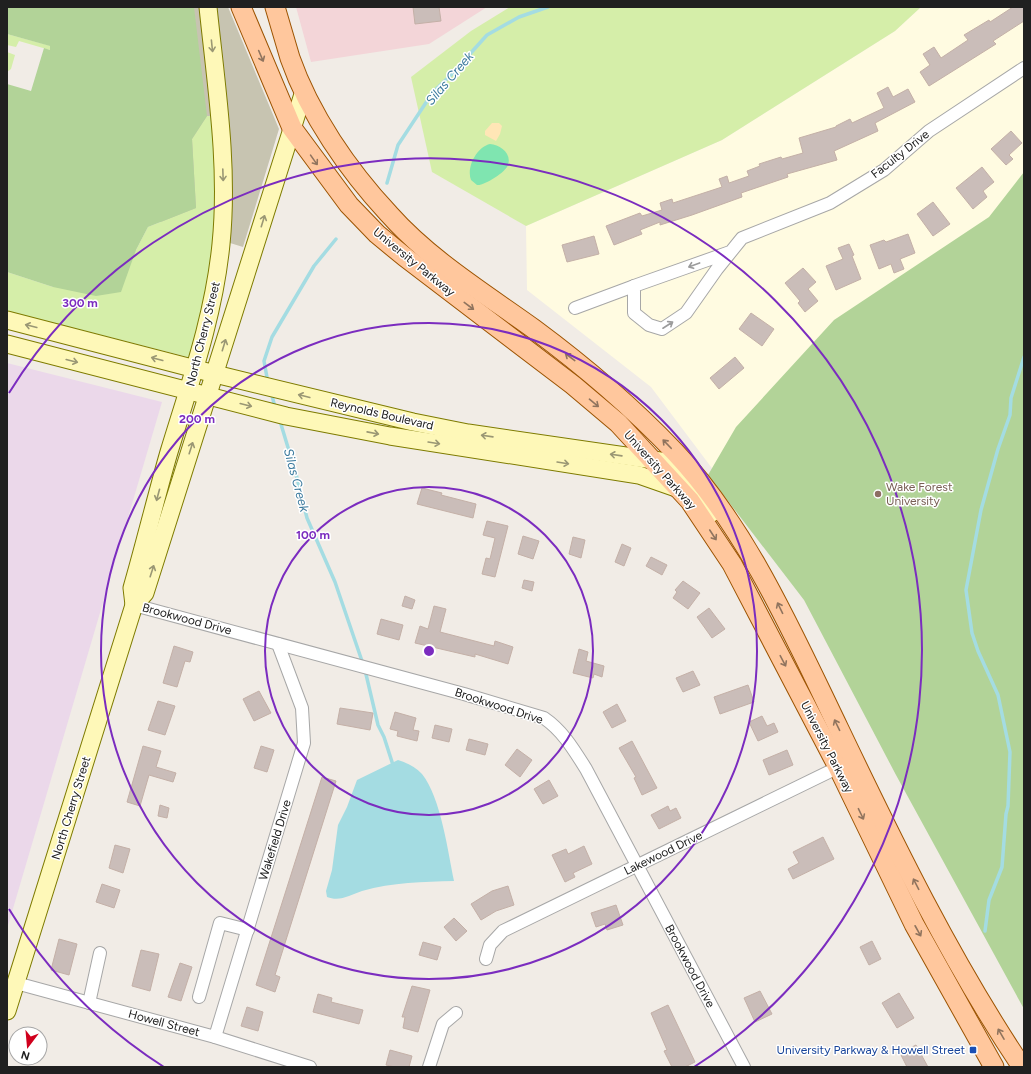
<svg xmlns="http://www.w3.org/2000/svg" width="1031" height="1074" font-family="Figtree,sans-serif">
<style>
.commercial{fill:#f3d5d8}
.industrial{fill:#ebd8ea}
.education{fill:#fffbe1}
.construction{fill:#c7c4b1}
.grass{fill:#d5eea9}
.forest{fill:#b2d398}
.sand{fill:#ffe6b6}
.pitch{fill:#7fe5b0}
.water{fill:#a4dce2}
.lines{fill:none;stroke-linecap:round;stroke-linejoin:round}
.stream{stroke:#a4dce2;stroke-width:3.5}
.building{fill:#cabdb9;stroke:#c4b0a7}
.minor-casing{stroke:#a7a7a7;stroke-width:14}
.secondary-casing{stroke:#7e7b00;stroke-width:19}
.primary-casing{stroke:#9c5300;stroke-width:21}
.minor{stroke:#fff;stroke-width:12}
.secondary{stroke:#fef8b8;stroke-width:17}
.primary{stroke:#ffc79d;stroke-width:19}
.oneway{stroke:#9a9774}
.oneway2{stroke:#90745e}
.oneway3{stroke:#9b9b9b}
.ring{fill:none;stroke:#7b2cbf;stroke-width:2}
.education-dot{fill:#8d6e63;stroke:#fff;stroke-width:1.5}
.transit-dot{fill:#1a4fb4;stroke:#fff;stroke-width:1.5}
.labels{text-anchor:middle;stroke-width:3;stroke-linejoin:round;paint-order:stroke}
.street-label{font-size:12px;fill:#202020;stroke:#fff}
.education-label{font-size:12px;fill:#785e54;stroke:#fff;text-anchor:start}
.transit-label{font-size:12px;fill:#164399;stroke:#fff;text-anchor:end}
.water-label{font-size:13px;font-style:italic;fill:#3d7b9e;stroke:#fff}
.centre{fill:#7b2cbf;stroke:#fff;stroke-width:2}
.ring-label{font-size:12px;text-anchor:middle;font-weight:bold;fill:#7b2cbf;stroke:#fff;stroke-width:3;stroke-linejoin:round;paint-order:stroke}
</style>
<rect width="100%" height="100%" fill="#f1ece6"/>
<path class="commercial" d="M 296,7 L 487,7 L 429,44 L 311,62 Z"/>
<path class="industrial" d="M 7,363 L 162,402 L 7,929 Z"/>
<path class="education" d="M 921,7 L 1024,7 L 1024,989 L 811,600 L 651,387 L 527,290 L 526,226 L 722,140 L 895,31 Z"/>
<path class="construction" d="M 7,7 L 228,7 L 279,129 L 243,247 L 29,181 L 58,42 Z"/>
<g class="grass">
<path d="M 510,7 L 921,7 L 895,31 L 722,140 L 526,226 L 432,172 L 411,77 L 471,31 Z"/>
<path d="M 7,34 L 51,46 L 50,50 L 19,41 L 16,47 L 7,45 Z"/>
<path d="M 7,52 L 15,55 L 11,69 L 7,72 Z"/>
<path d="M 207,116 L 211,116 C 215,154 219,202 215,240 C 211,279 202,316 192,353 L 188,357 L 7,311 L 7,272 L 53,287 L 136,250 L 148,227 L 196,208 L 192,139 Z"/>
</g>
<g class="forest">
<path d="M 7,7 L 194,7 L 207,116 L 192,139 L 196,208 L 148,227 L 136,250 L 121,292 L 96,296 L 53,287 L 7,272 L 7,84 L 31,91 L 44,48 L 50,50 L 50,46 L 7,34 Z"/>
<path d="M 1024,172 L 1024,1009 L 896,775 L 804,600 L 708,475 L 736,427 L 834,320 L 989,217 Z"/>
</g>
<path class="sand" d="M 492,123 L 499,123 L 502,126 L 500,134 L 496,141 L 485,135 L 485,131 Z"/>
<path class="pitch" d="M 490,144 C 500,145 512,153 508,165 C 506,172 484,186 477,185 L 471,180 C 466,167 477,147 490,144 Z"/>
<path class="water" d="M 398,760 C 407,763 416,767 422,774 C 441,798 448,852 454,881 C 423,882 393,882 362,891 C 350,895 340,902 327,897 L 326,891 L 332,870 L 338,825 L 347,807 L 357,780 Z"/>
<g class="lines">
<g class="stream">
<path d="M 387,183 L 398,145 L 433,92 L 450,76 L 487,35 L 519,17 L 548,7"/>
<path d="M 268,383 L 264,361 L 272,337 L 314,266 L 336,239"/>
<path d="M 271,392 L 275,407"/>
<path d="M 280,421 L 296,474 L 307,518 L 335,582 L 363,664"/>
<path d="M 365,670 L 378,725 L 384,737 L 393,765"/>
<path d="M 985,931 L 989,900 L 1002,867 L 1006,814 L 1008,806 L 1010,752 L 998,695 L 978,651 L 972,633 L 966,590 L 981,510 L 998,449 L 1010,415 L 1011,398 L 1024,357"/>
</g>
</g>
<g class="building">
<path d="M 413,7 L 439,7 L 441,21 L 415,24 Z"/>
<path d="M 1013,7 L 1024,7 L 1024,21 L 993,41 L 996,44 L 929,86 L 920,72 L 930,65 L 923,54 L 934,47 L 941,58 L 968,40 L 964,35 L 989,20 L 990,22 Z"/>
<path d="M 888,87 L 893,97 L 908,89 L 915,102 L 875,123 L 878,131 L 834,151 L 837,160 L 787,174 L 788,177 L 741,193 L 742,197 L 692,215 L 660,225 L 660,222 L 640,230 L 642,234 L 614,245 L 606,226 L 640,213 L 642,216 L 662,210 L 660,203 L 672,199 L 673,203 L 722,187 L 719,179 L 727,176 L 729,183 L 749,176 L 747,171 L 760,166 L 759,164 L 781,157 L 782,159 L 803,153 L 799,138 L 836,127 L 836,126 L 850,119 L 852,123 L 884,108 L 877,93 Z"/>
<path d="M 1011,131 L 1022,143 L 1009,155 L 1013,159 L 1006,165 L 991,149 Z"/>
<path d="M 982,167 L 994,182 L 983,191 L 987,197 L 973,209 L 956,188 Z"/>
<path d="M 933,202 L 950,224 L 933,236 L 917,214 Z"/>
<path d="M 908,234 L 915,253 L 900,259 L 904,269 L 894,273 L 891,264 L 879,269 L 870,245 L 884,240 L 886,242 Z"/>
<path d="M 594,236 L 599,254 L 567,262 L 562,245 Z"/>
<path d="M 849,244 L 854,255 L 852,256 L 861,279 L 836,290 L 826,266 L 843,259 L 838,248 Z"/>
<path d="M 803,268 L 816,282 L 808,289 L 818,301 L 805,312 L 798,303 L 800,301 L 785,283 Z"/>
<path d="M 751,313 L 774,329 L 762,346 L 739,329 Z"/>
<path d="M 735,357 L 744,368 L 719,389 L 710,378 Z"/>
<path d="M 422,488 L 442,493 L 441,495 L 476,504 L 473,518 L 417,504 Z"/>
<path d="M 487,521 L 508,526 L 495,577 L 482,574 L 486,558 L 490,559 L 495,538 L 483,535 Z"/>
<path d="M 523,536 L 539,541 L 533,559 L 518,554 Z"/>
<path d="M 573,537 L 585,540 L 581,558 L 569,554 Z"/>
<path d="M 622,544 L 631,548 L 624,566 L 615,562 Z"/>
<path d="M 651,557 L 667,565 L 662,575 L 646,566 Z"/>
<path d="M 524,580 L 534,582 L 532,591 L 522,588 Z"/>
<path d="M 683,581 L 700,593 L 688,609 L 673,598 L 677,592 L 675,590 Z"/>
<path d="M 405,596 L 415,600 L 412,609 L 402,606 Z"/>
<path d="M 434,606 L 446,609 L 440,632 L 494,646 L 495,641 L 513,647 L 508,664 L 475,654 L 475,657 L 415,643 L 420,626 L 428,629 Z"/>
<path d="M 709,608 L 725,629 L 712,638 L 697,617 Z"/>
<path d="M 381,619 L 403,625 L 399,640 L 377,634 Z"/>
<path d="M 174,646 L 193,652 L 190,662 L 185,661 L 177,687 L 163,683 Z"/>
<path d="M 579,649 L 588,652 L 586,661 L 604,666 L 602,677 L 594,674 L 593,678 L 573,673 Z"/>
<path d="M 693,671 L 700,685 L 683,692 L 676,678 Z"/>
<path d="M 748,685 L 754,702 L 720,714 L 714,697 Z"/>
<path d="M 259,691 L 271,713 L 254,721 L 243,699 Z"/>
<path d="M 158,701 L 175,706 L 165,735 L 148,730 Z"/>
<path d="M 617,704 L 626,721 L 612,728 L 603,712 Z"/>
<path d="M 340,708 L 373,713 L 370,730 L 337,724 Z"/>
<path d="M 395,712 L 416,718 L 413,730 L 419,731 L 417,741 L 397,736 L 398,731 L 390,729 Z"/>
<path d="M 762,716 L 767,726 L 774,723 L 778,732 L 758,741 L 749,722 Z"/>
<path d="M 435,725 L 452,729 L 449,742 L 432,738 Z"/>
<path d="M 469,739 L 488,744 L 485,755 L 466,750 Z"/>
<path d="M 632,741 L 657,788 L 642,795 L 634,778 L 636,777 L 619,748 Z"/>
<path d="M 143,746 L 161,751 L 156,767 L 176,773 L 173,782 L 149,775 L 140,806 L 127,802 Z"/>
<path d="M 261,746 L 274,750 L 267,772 L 254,768 Z"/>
<path d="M 517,749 L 532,760 L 520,777 L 505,765 Z"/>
<path d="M 787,750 L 793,765 L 769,775 L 763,760 Z"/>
<path d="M 322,777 L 336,781 L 275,975 L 280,977 L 275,992 L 256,985 Z"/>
<path d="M 549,780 L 558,796 L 543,804 L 534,789 Z"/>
<path d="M 160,805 L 169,808 L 167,818 L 158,816 Z"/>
<path d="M 668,806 L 670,811 L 676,808 L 681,818 L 659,829 L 651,815 Z"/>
<path d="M 823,837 L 834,859 L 793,879 L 788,869 L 799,863 L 793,852 Z"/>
<path d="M 115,845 L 130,849 L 123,873 L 109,868 Z"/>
<path d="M 584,846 L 592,864 L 573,873 L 575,877 L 565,882 L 552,855 L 566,849 L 568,854 Z"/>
<path d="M 102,884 L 120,890 L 114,908 L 96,902 Z"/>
<path d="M 508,886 L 514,905 L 496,911 L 481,920 L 471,904 L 492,891 Z"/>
<path d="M 616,905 L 623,925 L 607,930 L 605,924 L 596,927 L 591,913 Z"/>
<path d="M 454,918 L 467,931 L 456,941 L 444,927 Z"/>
<path d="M 59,939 L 77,944 L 69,975 L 51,970 Z"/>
<path d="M 872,941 L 881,959 L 869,965 L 860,947 Z"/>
<path d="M 423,942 L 441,947 L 437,960 L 419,955 Z"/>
<path d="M 141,950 L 159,954 L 150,991 L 132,986 Z"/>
<path d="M 180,963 L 192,967 L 181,1001 L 168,997 Z"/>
<path d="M 412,986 L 430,990 L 418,1032 L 403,1028 L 405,1017 L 402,1017 Z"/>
<path d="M 760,991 L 772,1014 L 755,1022 L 744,998 Z"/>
<path d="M 899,993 L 914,1018 L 897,1028 L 882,1003 Z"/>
<path d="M 318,994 L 332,998 L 331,1002 L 363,1010 L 359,1024 L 313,1012 Z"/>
<path d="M 668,1005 L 695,1062 L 685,1067 L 672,1067 L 664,1051 L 667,1050 L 651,1013 Z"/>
<path d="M 247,1007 L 263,1012 L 258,1031 L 241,1026 Z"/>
<path d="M 916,1045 L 928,1067 L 907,1067 L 900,1053 Z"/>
<path d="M 390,1050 L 412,1056 L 409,1067 L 395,1067 L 386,1065 Z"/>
</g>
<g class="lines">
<defs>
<g id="minor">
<path d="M 730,252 L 634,286 L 634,313 L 649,325 L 662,329 L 686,313 L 717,269 L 742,238 L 830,203 L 884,170 L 929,131 L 1024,68"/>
<path d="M 575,308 L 634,286"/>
<path d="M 134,605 L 464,694 L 544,718 C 563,731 574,750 586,769 L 744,1067"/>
<path d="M 486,959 L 490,945 L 503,931 L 843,765"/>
<path d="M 16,983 L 215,1037 L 310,1067"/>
<path d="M 199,997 L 220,923 L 248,930"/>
<path d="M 89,1003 L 100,953"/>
<path d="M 215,1037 L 304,743 L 302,708 L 278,644"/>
<path d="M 429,1067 L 443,1024 L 456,1013"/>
</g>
<g id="secondary">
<path d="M 7,320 L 215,374 L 413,422 L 468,433 L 667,462 L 678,471 L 712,513"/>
<path d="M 7,344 L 286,416 L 390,436 L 639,475 L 679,489"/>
<path d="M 134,605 L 132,588 C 145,543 156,497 169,452 C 190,383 214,316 221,244 C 229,166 216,85 208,7"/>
<path d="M 7,1011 L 134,605 L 145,593 L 304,91"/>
</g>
<g id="primary">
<path d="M 241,7 L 292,128 L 349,205 L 377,234 L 405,257 L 573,385 L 618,423 L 690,501 L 732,564 L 838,767 L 914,924 L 994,1067"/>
<path d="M 275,7 C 280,24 285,41 290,58 C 310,115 348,170 389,214 C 430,260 484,293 534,329 C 584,366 631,406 674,451 C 747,528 793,634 839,729 C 894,844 951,961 1022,1067"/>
</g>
</defs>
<use href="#minor" class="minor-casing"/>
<use href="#secondary" class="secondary-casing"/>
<use href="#primary" class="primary-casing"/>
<use href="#minor" class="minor"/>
<use href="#secondary" class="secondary"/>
<use href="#primary" class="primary"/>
</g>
<defs><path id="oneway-shaft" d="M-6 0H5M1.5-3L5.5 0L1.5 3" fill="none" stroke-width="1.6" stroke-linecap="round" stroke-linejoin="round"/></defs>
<g class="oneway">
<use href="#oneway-shaft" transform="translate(212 46) rotate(84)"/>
<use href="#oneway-shaft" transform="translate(223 175) rotate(88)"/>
<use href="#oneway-shaft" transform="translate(263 221) rotate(-73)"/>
<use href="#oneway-shaft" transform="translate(31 326) rotate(-166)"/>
<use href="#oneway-shaft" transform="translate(224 345) rotate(-73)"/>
<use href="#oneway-shaft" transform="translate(157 359) rotate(-165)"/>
<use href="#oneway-shaft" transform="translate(72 361) rotate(14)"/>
<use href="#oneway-shaft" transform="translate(304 396) rotate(-166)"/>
<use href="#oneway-shaft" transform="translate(246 405) rotate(14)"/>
<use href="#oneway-shaft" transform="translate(373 433) rotate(11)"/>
<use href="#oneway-shaft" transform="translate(487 436) rotate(-172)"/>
<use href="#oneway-shaft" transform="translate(434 443) rotate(9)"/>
<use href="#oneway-shaft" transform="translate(191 448) rotate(-72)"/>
<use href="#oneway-shaft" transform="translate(616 455) rotate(-172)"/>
<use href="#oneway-shaft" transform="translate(563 463) rotate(9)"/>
<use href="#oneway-shaft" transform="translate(158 495) rotate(105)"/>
<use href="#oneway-shaft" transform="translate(152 571) rotate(-72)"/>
</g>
<g class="oneway2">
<use href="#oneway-shaft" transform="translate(261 56) rotate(67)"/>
<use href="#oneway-shaft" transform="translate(314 160) rotate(55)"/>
<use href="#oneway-shaft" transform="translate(469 306) rotate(37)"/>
<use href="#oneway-shaft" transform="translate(570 357) rotate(-143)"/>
<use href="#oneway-shaft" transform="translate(594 403) rotate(40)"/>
<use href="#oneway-shaft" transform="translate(667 444) rotate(-134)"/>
<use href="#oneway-shaft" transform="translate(713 535) rotate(57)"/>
<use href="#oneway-shaft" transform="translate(780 608) rotate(-116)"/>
<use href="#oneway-shaft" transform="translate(783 661) rotate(62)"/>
<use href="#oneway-shaft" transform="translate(837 725) rotate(-116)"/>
<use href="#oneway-shaft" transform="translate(861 814) rotate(64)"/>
<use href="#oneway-shaft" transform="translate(916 884) rotate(-117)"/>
<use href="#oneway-shaft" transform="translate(918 931) rotate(61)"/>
<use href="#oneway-shaft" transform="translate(1001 1034) rotate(-120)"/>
</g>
<g class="oneway3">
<use href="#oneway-shaft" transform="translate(694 265) rotate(160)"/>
<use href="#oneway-shaft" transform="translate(668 325) rotate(-33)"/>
</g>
<g class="ring">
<circle cx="429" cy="651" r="164"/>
<circle cx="429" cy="651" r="328"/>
<path d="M164 1067A493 493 0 0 1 9 909M9 393A493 493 0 1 1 694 1067"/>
</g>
<circle class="education-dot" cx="878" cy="494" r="4"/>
<rect class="transit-dot" x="969" y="1046" width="8" height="8" rx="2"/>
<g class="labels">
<g class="street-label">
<text transform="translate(900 154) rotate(-38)" y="4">Faculty Drive</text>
<text transform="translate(414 262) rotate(39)" y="4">University Parkway</text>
<text transform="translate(203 334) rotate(-76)" y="4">North Cherry Street</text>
<text transform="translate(382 414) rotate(13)" y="4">Reynolds Boulevard</text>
<text transform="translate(660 470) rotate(48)" y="4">University Parkway</text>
<text transform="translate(187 619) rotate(15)" y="4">Brookwood Drive</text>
<text transform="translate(499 706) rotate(18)" y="4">Brookwood Drive</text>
<text transform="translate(827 747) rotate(63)" y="4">University Parkway</text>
<text transform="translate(71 808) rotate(-73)" y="4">North Cherry Street</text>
<text transform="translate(275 840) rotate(-73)" y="4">Wakefield Drive</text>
<text transform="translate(663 853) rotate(-26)" y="4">Lakewood Drive</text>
<text transform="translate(690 966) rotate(62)" y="4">Brookwood Drive</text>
<text transform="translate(164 1023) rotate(15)" y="4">Howell Street</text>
</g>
<g class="education-label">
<text x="886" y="491">Wake Forest<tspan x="886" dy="14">University</tspan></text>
</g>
<g class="transit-label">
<text x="965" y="1054">University Parkway &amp; Howell Street</text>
</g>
<g class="water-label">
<text transform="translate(449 78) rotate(-49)" y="5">Silas Creek</text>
<text transform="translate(297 480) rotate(75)" y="5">Silas Creek</text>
</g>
</g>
<circle cx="429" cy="651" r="6" class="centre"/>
<g class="ring-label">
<text x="80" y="307">300 m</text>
<text x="197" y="423">200 m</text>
<text x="313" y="539">100 m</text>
</g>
<rect width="1031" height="1074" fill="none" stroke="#202020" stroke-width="16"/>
<g transform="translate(28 1046) rotate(196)"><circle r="19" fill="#ffffff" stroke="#a6a6a6"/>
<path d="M0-3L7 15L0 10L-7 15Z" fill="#d0001d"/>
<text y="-6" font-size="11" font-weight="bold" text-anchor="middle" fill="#202020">N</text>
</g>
</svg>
